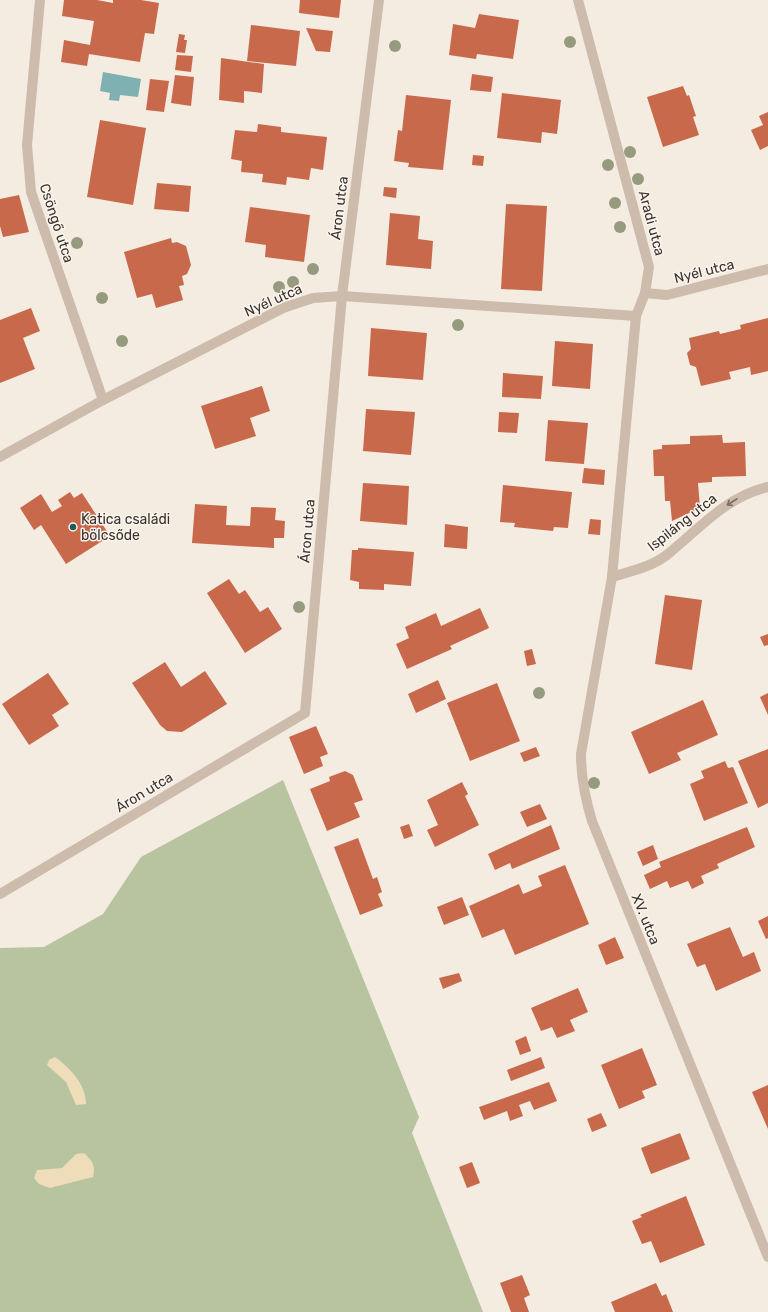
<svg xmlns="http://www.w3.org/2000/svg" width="768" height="1312" font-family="Rubik,sans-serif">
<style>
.green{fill:#b8c4a0}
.sand{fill:#efdcb8}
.water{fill:#7fb0b2}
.building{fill:#c8694b}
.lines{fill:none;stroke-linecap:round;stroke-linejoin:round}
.minor{stroke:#cdbbac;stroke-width:10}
.tree{fill:#969b7f}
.oneway{stroke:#7d6f65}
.poi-dot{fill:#1f5a5e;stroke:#fbf5ee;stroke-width:1.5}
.labels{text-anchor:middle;stroke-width:3;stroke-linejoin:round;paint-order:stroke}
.street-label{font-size:14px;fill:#3b302b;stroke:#fbf5ee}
.poi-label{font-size:14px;fill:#3b302b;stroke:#fbf5ee;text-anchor:start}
</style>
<rect width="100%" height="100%" fill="#f4ebe1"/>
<path class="green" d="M 283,780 L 419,1117 L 412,1133 L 483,1312 L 0,1312 L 0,948 L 44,947 L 103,914 L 141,857 Z"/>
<g class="sand">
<path d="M 55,1057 C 70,1068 86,1084 86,1104 L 76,1105 L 66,1082 L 47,1065 L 49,1060 Z"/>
<path d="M 84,1153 C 92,1160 96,1166 93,1177 L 50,1188 L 39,1184 L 34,1178 L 37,1170 L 62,1168 L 76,1154 Z"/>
</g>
<path class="water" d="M 103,72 L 141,79 L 138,97 L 120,95 L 119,101 L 109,100 L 110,93 L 100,91 Z"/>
<g class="building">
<path d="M 64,0 L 97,0 L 113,3 L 113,0 L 141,0 L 159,3 L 154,34 L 145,33 L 140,62 L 89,54 L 87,66 L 61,62 L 64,40 L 90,45 L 94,21 L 62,16 Z"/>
<path d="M 300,0 L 341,0 L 339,18 L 299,13 Z"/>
<path d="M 479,14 L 519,20 L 513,59 L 477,54 L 476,59 L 449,55 L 453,24 L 475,28 Z"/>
<path d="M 251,25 L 300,31 L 296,66 L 247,61 Z"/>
<path d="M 306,28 L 333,31 L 330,52 L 316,51 Z"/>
<path d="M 179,34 L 185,35 L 184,40 L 187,40 L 185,53 L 176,52 Z"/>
<path d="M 177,55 L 193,56 L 191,72 L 175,70 Z"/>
<path d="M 221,58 L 264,64 L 262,93 L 244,91 L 244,103 L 219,100 Z"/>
<path d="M 472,74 L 493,77 L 491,92 L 470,90 Z"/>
<path d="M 175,75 L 194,77 L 191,106 L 171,103 Z"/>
<path d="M 150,79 L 169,81 L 164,112 L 146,110 Z"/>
<path d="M 683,86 L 687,96 L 689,95 L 696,116 L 693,117 L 699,135 L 663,147 L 647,97 Z"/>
<path d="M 502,93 L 561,100 L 557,134 L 542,132 L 541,143 L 497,138 Z"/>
<path d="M 406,95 L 451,100 L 443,170 L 408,167 L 409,163 L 394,161 L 398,130 L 402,131 Z"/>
<path d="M 768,112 L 768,146 L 760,150 L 751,130 L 763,125 L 759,116 Z"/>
<path d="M 100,120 L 146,128 L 133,205 L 87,197 Z"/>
<path d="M 258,124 L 281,127 L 281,132 L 327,137 L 323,170 L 311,168 L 309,180 L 287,177 L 286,185 L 262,182 L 263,174 L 241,172 L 242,161 L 231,159 L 235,130 L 257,132 Z"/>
<path d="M 473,155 L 484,156 L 483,166 L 472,165 Z"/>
<path d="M 157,183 L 191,186 L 189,212 L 154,209 Z"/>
<path d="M 384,187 L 397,188 L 396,198 L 383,196 Z"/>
<path d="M 19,195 L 29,232 L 3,237 L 0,226 L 0,199 Z"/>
<path d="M 506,204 L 547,206 L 542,291 L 501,289 Z"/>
<path d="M 250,207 L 310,215 L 304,262 L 265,257 L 266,245 L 245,242 Z"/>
<path d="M 390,213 L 420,216 L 418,239 L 433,241 L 431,269 L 386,265 Z"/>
<path d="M 171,238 L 172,243 L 177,242 L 186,246 L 191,265 L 187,274 L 182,276 L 184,285 L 179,286 L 183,300 L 156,308 L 152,294 L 137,298 L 124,252 Z"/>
<path d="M 31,308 L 40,331 L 23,338 L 35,369 L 0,383 L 0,320 Z"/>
<path d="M 768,318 L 768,371 L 751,375 L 750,367 L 729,372 L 731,379 L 701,386 L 696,367 L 690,365 L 687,353 L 691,349 L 689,338 L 719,331 L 720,334 L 741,329 L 740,325 Z"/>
<path d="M 371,328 L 427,333 L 423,380 L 368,376 Z"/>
<path d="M 555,341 L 593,344 L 590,389 L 552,386 Z"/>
<path d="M 503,373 L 543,376 L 541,399 L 502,397 Z"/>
<path d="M 262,386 L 270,411 L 250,418 L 256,436 L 215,449 L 201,406 Z"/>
<path d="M 366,409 L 415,412 L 411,455 L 363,451 Z"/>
<path d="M 499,412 L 519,413 L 517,433 L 498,432 Z"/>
<path d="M 548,420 L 588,423 L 584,464 L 545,461 Z"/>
<path d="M 722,435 L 723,443 L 745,442 L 746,476 L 712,477 L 712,482 L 698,483 L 700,508 L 672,521 L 670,501 L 665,501 L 664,476 L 654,476 L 653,450 L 662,449 L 662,445 L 690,444 L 690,436 Z"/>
<path d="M 584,468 L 605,470 L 604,485 L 582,483 Z"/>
<path d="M 363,483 L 409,486 L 407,525 L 360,521 Z"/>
<path d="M 503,485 L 572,492 L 568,528 L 554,527 L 553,531 L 514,527 L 515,523 L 500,522 Z"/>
<path d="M 70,492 L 74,498 L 82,493 L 110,536 L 66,564 L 41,525 L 34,530 L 20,508 L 41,494 L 52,512 L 62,506 L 58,500 Z"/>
<path d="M 195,504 L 227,506 L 226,525 L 250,526 L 251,507 L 276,508 L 275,520 L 285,521 L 284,538 L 274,538 L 274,548 L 192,543 Z"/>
<path d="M 590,519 L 601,520 L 600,535 L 588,534 Z"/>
<path d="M 445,524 L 468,527 L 467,549 L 444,547 Z"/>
<path d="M 358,548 L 414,552 L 411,586 L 384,584 L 384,590 L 359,589 L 359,582 L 350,580 L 352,550 L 358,550 Z"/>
<path d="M 229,579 L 239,594 L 245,590 L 260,612 L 268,607 L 282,629 L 245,653 L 207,593 Z"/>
<path d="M 665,595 L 702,600 L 692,670 L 655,664 Z"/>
<path d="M 480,608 L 489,628 L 450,646 L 452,649 L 407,669 L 396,644 L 409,638 L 405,627 L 436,613 L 441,626 Z"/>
<path d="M 768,634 L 768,645 L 764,646 L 760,637 Z"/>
<path d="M 532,649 L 536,664 L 527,666 L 524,651 Z"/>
<path d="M 165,662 L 181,687 L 205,671 L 227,704 L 182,732 L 167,731 L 160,725 L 132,683 Z"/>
<path d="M 48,673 L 69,704 L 52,715 L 59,726 L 29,745 L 2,704 Z"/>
<path d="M 438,680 L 446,699 L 416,713 L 408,694 Z"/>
<path d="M 497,683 L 520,741 L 470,761 L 447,703 Z"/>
<path d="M 768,693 L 768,715 L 760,697 Z"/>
<path d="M 703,700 L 718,735 L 677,753 L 681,760 L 649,774 L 631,732 Z"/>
<path d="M 316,726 L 328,754 L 320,757 L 323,766 L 304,774 L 289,737 Z"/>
<path d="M 536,747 L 540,756 L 524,762 L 520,753 Z"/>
<path d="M 768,749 L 768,803 L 758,808 L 738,761 Z"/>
<path d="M 725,761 L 728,768 L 733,767 L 748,803 L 704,821 L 690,784 L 704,778 L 701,771 Z"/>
<path d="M 345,771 L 353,775 L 363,800 L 354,803 L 360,817 L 327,831 L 310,789 L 330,781 L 329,777 Z"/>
<path d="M 462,782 L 468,794 L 465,796 L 479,825 L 435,847 L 427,830 L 438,825 L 427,800 Z"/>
<path d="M 540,804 L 547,819 L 527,827 L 520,812 Z"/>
<path d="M 409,824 L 413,836 L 404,839 L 400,827 Z"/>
<path d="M 551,825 L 560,849 L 512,869 L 510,863 L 495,870 L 488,854 Z"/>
<path d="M 747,827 L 755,847 L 717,864 L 719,868 L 701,876 L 704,883 L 692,889 L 688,881 L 670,888 L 667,881 L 650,889 L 644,875 L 661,867 L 659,862 Z"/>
<path d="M 358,838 L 373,879 L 377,877 L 382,892 L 378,894 L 383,906 L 360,915 L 334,847 Z"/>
<path d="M 653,845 L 658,859 L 643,866 L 637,852 Z"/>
<path d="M 565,865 L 589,924 L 515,955 L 504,929 L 482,938 L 469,906 L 519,884 L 523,894 L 542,886 L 538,876 Z"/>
<path d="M 462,897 L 469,915 L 444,925 L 437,907 Z"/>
<path d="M 768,916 L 768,938 L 766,939 L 758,921 Z"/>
<path d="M 730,927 L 743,957 L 754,952 L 761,971 L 716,991 L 705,964 L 697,967 L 687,944 Z"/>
<path d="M 615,937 L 624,958 L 606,965 L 598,945 Z"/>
<path d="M 459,973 L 462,981 L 443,989 L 439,978 Z"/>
<path d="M 578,988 L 588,1012 L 570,1020 L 575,1031 L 557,1038 L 552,1027 L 541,1031 L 531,1008 Z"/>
<path d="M 526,1036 L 531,1051 L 520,1055 L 515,1041 Z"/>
<path d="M 642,1048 L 657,1085 L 642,1091 L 645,1098 L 619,1109 L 601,1065 Z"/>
<path d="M 541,1057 L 545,1068 L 511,1081 L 507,1070 Z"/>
<path d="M 549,1082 L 557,1101 L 534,1110 L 530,1101 L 519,1105 L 523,1116 L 510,1121 L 507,1111 L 484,1120 L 479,1107 Z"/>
<path d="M 768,1085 L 768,1129 L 752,1092 Z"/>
<path d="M 601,1113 L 607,1126 L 592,1132 L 587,1119 Z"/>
<path d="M 680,1133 L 690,1159 L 651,1174 L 641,1148 Z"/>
<path d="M 472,1162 L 480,1183 L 467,1188 L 459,1167 Z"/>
<path d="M 686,1196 L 705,1245 L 660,1263 L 651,1241 L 642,1244 L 632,1221 L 642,1217 L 640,1215 Z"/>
<path d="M 522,1275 L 530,1295 L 524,1298 L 529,1312 L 511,1312 L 500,1283 Z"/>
<path d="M 656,1283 L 662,1296 L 666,1294 L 673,1312 L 615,1312 L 611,1302 Z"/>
</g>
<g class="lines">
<g class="minor">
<path d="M 40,0 L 27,145 L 31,192 L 103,400"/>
<path d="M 578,0 L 649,267 L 645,293 L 636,316 L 612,577 L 581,754 C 581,778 585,798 592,821 L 768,1257"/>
<path d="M 645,293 L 667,295 L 768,269"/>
<path d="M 0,457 L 103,400 L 283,308 L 313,298 L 342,296 L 636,316"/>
<path d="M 612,577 C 631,571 652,567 668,554 C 699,529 727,496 768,487"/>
<path d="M 0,894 L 305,713 L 342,296 L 379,0"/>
</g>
</g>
<g class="tree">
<circle cx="570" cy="42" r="6"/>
<circle cx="395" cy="46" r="6"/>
<circle cx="630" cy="152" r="6"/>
<circle cx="608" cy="165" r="6"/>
<circle cx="638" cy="179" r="6"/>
<circle cx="615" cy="203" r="6"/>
<circle cx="620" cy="227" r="6"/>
<circle cx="77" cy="243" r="6"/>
<circle cx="313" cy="269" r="6"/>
<circle cx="293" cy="282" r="6"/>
<circle cx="279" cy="287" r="6"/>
<circle cx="102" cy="298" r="6"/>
<circle cx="458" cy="325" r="6"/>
<circle cx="122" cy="341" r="6"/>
<circle cx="299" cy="607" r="6"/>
<circle cx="539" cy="693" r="6"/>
<circle cx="594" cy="783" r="6"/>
</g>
<defs><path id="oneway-shaft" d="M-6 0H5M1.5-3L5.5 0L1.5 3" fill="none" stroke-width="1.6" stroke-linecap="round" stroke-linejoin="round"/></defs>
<use class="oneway" href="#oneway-shaft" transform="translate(732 502) rotate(147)"/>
<circle class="poi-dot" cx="73" cy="527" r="4"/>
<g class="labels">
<g class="street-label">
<text transform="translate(339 208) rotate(-83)" y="5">Áron utca</text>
<text transform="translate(57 223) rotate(72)" y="5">Csöngő utca</text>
<text transform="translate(652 223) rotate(75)" y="5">Aradi utca</text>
<text transform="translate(704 271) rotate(-14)" y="5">Nyél utca</text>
<text transform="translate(273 300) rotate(-24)" y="5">Nyél utca</text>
<text transform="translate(682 522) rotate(-38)" y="5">Ispiláng utca</text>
<text transform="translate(307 531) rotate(-85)" y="5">Áron utca</text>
<text transform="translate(144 792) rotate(-31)" y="5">Áron utca</text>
<text transform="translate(646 919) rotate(68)" y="5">XV. utca</text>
</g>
<g class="poi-label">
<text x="81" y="524">Katica családi<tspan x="81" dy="16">bölcsőde</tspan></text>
</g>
</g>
</svg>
